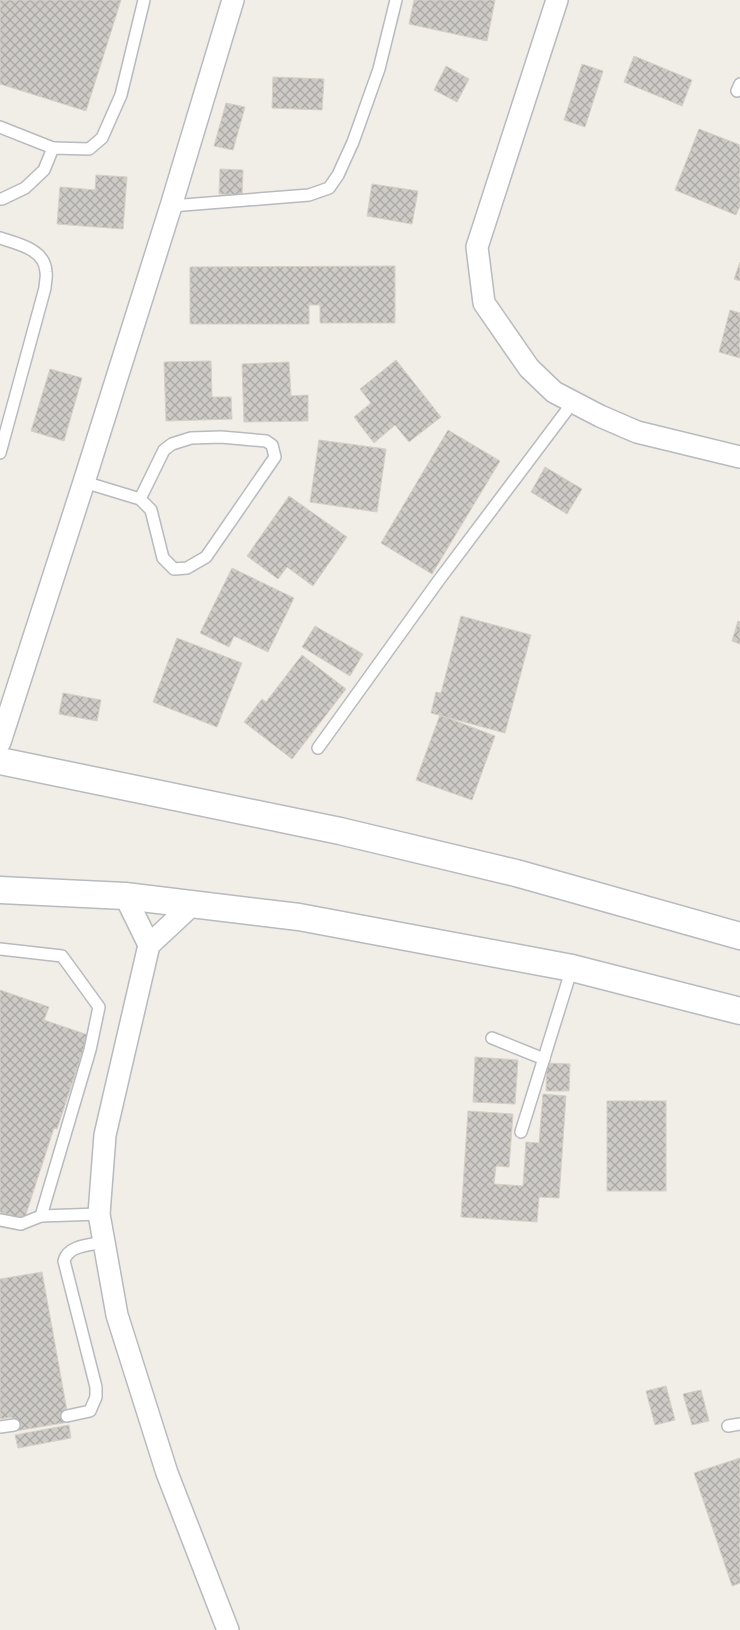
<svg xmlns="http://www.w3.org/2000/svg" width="740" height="1630" font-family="'Golos Text',sans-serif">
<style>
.building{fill:url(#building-cross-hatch);stroke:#d6cfc5}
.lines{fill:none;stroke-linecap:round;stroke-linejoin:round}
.service-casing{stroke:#b7babe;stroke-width:14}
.minor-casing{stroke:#b7babe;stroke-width:24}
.tertiary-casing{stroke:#b7babe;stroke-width:29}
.service{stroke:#fff;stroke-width:11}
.minor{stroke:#fff;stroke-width:21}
.tertiary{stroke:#fff;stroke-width:26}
</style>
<defs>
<pattern id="building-cross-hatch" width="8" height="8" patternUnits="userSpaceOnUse" patternTransform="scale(1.25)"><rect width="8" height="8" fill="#cecbc6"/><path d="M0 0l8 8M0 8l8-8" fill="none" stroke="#aaa8a5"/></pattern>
</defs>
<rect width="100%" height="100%" fill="#f1eee7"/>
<g class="building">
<path d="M 0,0 L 121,0 L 86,111 L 0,84 Z"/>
<path d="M 414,0 L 495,0 L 487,41 L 409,24 Z"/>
<path d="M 634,56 L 692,80 L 682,106 L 624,82 Z"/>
<path d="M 582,64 L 603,71 L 585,127 L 564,120 Z"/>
<path d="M 446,66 L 469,79 L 457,102 L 434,90 Z"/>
<path d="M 273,77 L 324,79 L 322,110 L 272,108 Z"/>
<path d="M 226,103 L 245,107 L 233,150 L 214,146 Z"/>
<path d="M 699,129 L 740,145 L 740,206 L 736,215 L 675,190 Z"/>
<path d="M 220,169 L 243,170 L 242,195 L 219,194 Z"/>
<path d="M 96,175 L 127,177 L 123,229 L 57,224 L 60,187 L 95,190 Z"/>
<path d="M 372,184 L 418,191 L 412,224 L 367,216 Z"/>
<path d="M 740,262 L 740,281 L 734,279 Z"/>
<path d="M 395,266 L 395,323 L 320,323 L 320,305 L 309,305 L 309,324 L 190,324 L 190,267 Z"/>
<path d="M 730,310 L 740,313 L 740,358 L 719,352 Z"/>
<path d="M 396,360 L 441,417 L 409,442 L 395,425 L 374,443 L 354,417 L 371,403 L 360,389 Z"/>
<path d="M 211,361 L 212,397 L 231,397 L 232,419 L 166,421 L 164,362 Z"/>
<path d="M 289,362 L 291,396 L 308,395 L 308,421 L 244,422 L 242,364 Z"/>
<path d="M 50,369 L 82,378 L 64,441 L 31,431 Z"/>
<path d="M 448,430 L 500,461 L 432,574 L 381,543 Z"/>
<path d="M 319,440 L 386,449 L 377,512 L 310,502 Z"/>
<path d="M 545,467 L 582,489 L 567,514 L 531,492 Z"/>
<path d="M 289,496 L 347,537 L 313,586 L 287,567 L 278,579 L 247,556 Z"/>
<path d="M 232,568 L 294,598 L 268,652 L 234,636 L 229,647 L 200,633 Z"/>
<path d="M 461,616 L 531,635 L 505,733 L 431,713 L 436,692 L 441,693 Z"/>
<path d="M 738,621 L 740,622 L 740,644 L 732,641 Z"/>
<path d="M 315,626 L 363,654 L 350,676 L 302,647 Z"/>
<path d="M 177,638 L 242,663 L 217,727 L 153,702 Z"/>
<path d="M 302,655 L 346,689 L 292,759 L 244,722 L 262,699 L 266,702 Z"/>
<path d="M 63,693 L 101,700 L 97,721 L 59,714 Z"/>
<path d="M 440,715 L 495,736 L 472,800 L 416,780 Z"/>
<path d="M 0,990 L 49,1007 L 44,1020 L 88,1035 L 57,1129 L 54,1128 L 24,1220 L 0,1212 Z"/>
<path d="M 475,1057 L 518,1060 L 515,1104 L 473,1102 Z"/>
<path d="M 547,1063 L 570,1064 L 569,1091 L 546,1091 Z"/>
<path d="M 543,1094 L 566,1096 L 559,1198 L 539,1197 L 537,1222 L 461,1217 L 468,1111 L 513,1114 L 509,1167 L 496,1166 L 494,1184 L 523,1186 L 526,1142 L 539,1143 Z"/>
<rect x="607" y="1101" width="59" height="90"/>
<path d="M 42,1272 L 69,1422 L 15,1431 L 12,1417 L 0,1419 L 0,1279 Z"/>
<path d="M 666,1386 L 675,1420 L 655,1425 L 646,1391 Z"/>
<path d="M 701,1390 L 709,1421 L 692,1425 L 683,1394 Z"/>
<path d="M 69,1425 L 71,1438 L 18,1448 L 15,1435 Z"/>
<path d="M 740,1458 L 740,1583 L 732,1586 L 694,1473 Z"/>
</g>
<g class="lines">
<defs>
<g id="service">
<path d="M 737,91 L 740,84"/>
<path d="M 0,127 L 53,148"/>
<path d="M 0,199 L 2,199 L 25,188 L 44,170 L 53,148 L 89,149 L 102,138 L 121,95 L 144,0"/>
<path d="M 171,206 L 309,195 L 329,188 L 338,175 L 353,142 L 379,69 L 396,0"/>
<path d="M 0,238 C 18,244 45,249 46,272 C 47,277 45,283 45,288 L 0,453"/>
<path d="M 84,482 L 140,499 L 151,510 L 163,558 L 174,569 L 187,568 L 206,557 L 275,457 L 272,445 L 266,441 L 221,437 L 191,438 L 172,444 L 164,450 L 140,499"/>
<path d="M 318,748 L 439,580 L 573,402"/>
<path d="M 0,949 L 62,956 L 99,1007 L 90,1050 L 41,1216"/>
<path d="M 492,1038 L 544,1059"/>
<path d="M 521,1132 L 572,968"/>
<path d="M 0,1220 L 21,1224 L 41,1216 L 99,1214"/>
<path d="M 67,1416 L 90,1411 L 96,1397 L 96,1387 L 64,1261 C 68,1245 90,1245 104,1242"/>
<path d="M 728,1426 L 740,1424"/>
<path d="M 0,1427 L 14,1425"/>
</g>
<g id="minor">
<path d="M 557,0 L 477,247 L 484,303 L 529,368 L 554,392 L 600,416 L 637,432 L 740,457"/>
<path d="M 0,742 L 84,482 L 171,206 L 233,0"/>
<path d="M 125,896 L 149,945"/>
<path d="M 194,903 L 149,945 L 105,1135 L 99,1214 L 117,1315 L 167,1473 L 228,1630"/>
</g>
<g id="tertiary">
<path d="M 0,761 L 340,831 L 516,873 L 740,936"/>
<path d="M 0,890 L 125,896 L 299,917 L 572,968 L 740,1011"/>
</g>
</defs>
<use href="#service" class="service-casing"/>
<use href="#minor" class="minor-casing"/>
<use href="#tertiary" class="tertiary-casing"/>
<use href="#service" class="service"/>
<use href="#minor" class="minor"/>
<use href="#tertiary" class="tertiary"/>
</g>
</svg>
